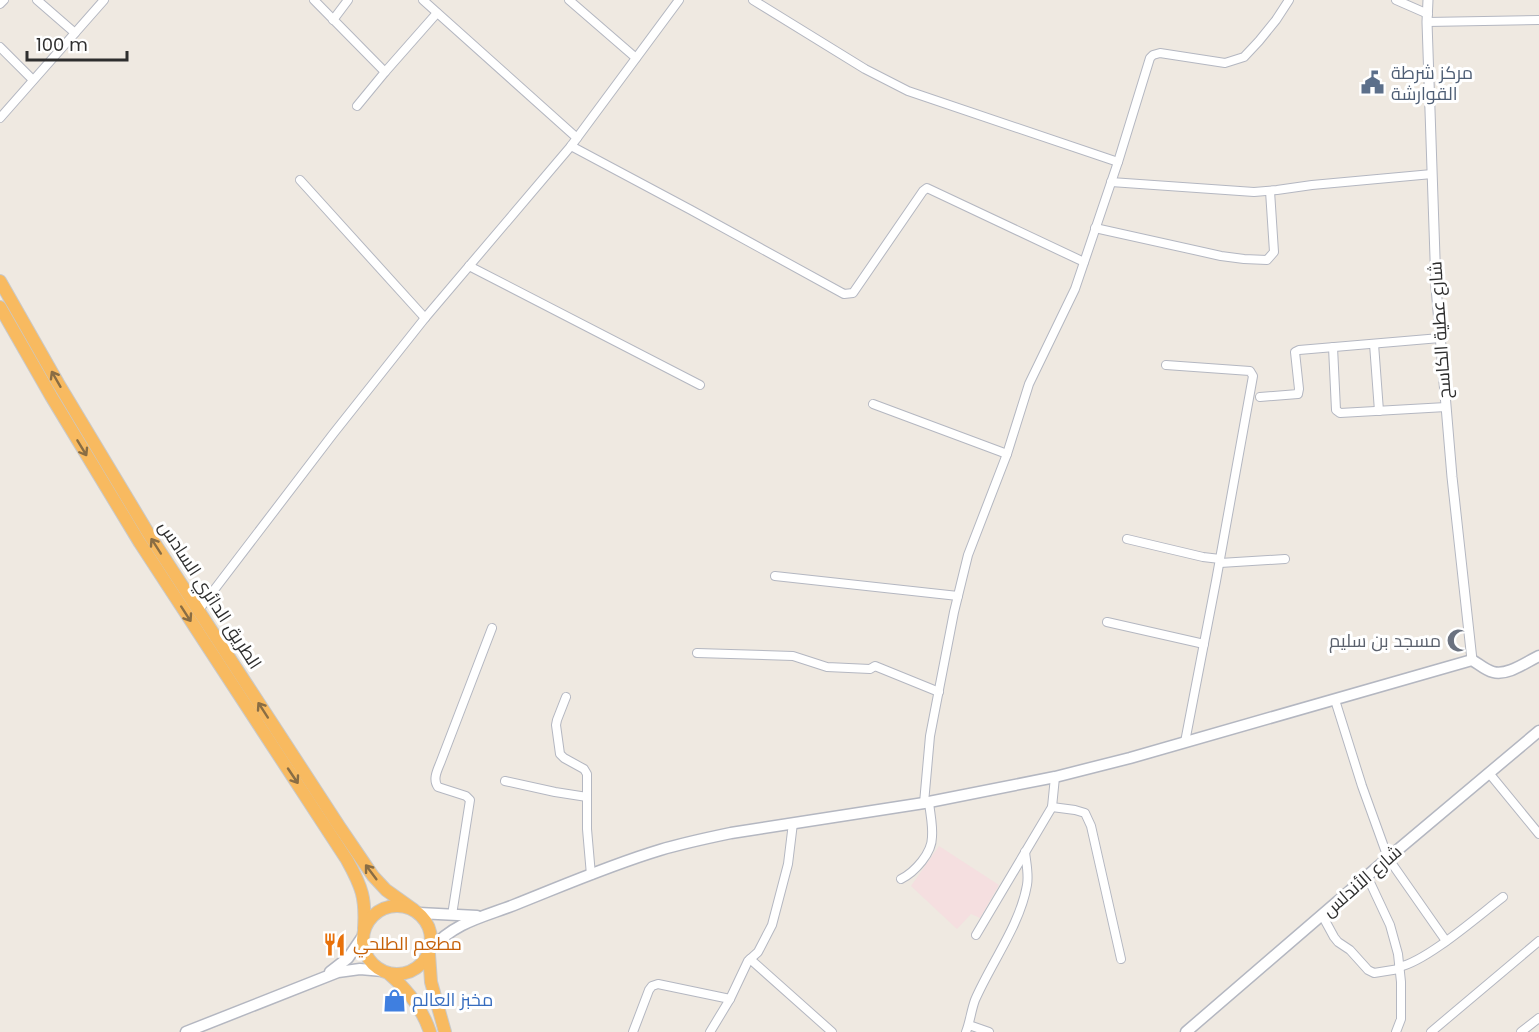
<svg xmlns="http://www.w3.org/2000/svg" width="1539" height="1032" font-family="Poppins,Cairo,sans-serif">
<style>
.medical{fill:#f5dfe0}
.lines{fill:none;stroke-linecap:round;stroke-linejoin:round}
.minor-casing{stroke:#b4b7c1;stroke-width:10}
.tertiary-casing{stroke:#b4b7c1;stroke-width:11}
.secondary-casing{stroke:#b4b7c1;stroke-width:13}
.trunk-casing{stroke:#c9c9c9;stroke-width:14}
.minor{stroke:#fff;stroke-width:8}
.tertiary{stroke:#fff;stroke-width:9}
.secondary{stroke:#fff;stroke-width:10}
.trunk{stroke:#f8ba60;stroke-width:12}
.oneway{stroke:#896d44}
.labels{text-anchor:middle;stroke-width:6;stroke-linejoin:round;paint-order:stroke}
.service-label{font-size:18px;fill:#4e5e75;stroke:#fff;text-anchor:start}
.street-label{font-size:18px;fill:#2e2e2e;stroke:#fff}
.worship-label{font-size:18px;fill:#5b616d;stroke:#fff;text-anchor:end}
.food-label{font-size:18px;fill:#c56008;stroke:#fff;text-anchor:start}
.shop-label{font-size:18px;fill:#366cbe;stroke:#fff;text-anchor:start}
</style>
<rect width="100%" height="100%" fill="#efe9e1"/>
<path class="medical" d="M 939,846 L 999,885 L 980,918 L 971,914 L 957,929 L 911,886 Z"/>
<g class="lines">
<defs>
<g id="minor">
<path d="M 37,0 L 75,33"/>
<path d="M 314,0 L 385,72 L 357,106"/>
<path d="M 423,0 L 577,138"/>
<path d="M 569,0 L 636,58"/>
<path d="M 753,0 L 865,69 L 908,91 L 1118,162"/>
<path d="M 1396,0 L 1428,14"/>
<path d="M 0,4 L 4,0"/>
<path d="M 333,20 L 348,0"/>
<path d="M 1427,22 L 1539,20"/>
<path d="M 0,47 L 33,80"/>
<path d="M 385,72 L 437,13"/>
<path d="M 0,118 L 104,0"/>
<path d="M 571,146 L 691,210 L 844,294 L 853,293 L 923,191 L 927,188 L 1084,262"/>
<path d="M 300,180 L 425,318"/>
<path d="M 1111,182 L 1254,192 L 1277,190 L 1312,185 L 1432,174"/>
<path d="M 1095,228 L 1221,256 L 1244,259 L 1267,260 L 1274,252 L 1270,191"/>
<path d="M 469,266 L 700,385"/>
<path d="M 1374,344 L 1379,411"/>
<path d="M 1333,347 L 1336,410 L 1340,413 L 1446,407"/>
<path d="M 1166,365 L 1250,371 L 1253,376 L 1216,581 L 1185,742"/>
<path d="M 1260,397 L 1298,394 L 1299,389 L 1295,352 L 1299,350 L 1440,338"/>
<path d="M 873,404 L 1007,454"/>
<path d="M 1127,539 L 1203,557 L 1220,559"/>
<path d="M 1220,563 L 1285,559"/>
<path d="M 775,576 L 958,596"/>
<path d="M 198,611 L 333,434 L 425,318 L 571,146 L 679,0"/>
<path d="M 1107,622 L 1204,644"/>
<path d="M 697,653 L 793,656 L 827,667 L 870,669 L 875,666 L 939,692"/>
<path d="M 566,697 L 557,720 L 556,725 L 560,754 L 564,758 L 584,769 L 587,774 L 587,829 L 591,875"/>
<path d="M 1335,700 L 1362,786 L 1388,858 L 1446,941"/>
<path d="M 1489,773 L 1539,834"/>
<path d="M 505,781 L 555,792 L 587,797"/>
<path d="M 924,803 L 930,736 L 954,612 L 968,555 L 1007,454 L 1029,384 L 1075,289 L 1118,162 L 1150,58 L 1153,55 L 1160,53 L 1225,63 L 1244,57 L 1259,41 L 1276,20 L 1289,0"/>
<path d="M 1052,807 L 1075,810 L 1085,813 L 1091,826 L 1121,959"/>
<path d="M 1367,876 L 1390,925 L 1398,954 L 1401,982 L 1401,1019 L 1396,1032"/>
<path d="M 901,879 C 915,872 932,853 932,837 C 933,825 930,813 929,802"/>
<path d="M 452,915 L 470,800 L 466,796 L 438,787 C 432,779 438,769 441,761 L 492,628"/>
<path d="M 1322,915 L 1334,937 L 1338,942 L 1350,950 L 1368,970 L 1374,973 L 1399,969"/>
<path d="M 976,935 L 1052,807 L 1055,777"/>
<path d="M 750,959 L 832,1032"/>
<path d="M 1399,967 C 1427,961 1478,916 1503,897"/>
<path d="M 969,1025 L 989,1032"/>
<path d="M 633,1032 L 649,990 L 652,986 L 658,984 L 730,999"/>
<path d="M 710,1032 L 730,999 L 748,961 L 758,952 L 772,925 L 788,864 L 793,823"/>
<path d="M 966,1032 C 970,1022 971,1011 975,1000 C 991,963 1020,925 1027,885 C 1029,874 1026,862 1025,852"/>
<path d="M 1431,1032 L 1539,941"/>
<path d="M 1521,1032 L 1539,1018"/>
</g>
<path id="tertiary" d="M 1428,0 L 1427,22 L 1436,287 L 1452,477 L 1472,660"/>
<g id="secondary">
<path d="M 419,913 L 477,916"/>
<path d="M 431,949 C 455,922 483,917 514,905 C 562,886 610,865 660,850 C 683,843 707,838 731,833 L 924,803 L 1055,777 L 1130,758 L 1472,660 C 1479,664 1485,670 1493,672 C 1508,676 1526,662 1539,656"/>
<path d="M 330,972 L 348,958 L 363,936"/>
<path d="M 186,1032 L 338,972 L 360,969 L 383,971"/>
<path d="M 1186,1032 L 1388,858 L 1539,731"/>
</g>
<g id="trunk">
<path d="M 0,281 L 58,383 L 150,536 L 339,826 L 373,876 L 386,890 L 414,910"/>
<path d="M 0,307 L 51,396 L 140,543 L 347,860 C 362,887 366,898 364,929"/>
<circle cx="397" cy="940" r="34"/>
<path d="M 429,954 L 431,982 L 445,1032"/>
<path d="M 388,973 C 407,989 422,1008 430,1032"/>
</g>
</defs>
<use href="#minor" class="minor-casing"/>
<use href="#tertiary" class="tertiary-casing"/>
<use href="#secondary" class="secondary-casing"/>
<use href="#trunk" class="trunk-casing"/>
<use href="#minor" class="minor"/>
<use href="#tertiary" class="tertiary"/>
<use href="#secondary" class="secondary"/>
<use href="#trunk" class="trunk"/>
</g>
<defs><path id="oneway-shaft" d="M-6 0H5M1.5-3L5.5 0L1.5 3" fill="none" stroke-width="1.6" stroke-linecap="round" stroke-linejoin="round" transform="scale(1.5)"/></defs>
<g class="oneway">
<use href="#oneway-shaft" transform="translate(56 379) rotate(-120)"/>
<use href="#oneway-shaft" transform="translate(82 448) rotate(59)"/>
<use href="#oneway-shaft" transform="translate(156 546) rotate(-123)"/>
<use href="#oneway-shaft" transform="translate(186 614) rotate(57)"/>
<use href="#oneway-shaft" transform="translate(263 710) rotate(-123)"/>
<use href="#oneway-shaft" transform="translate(293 776) rotate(56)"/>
<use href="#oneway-shaft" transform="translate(371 872) rotate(-127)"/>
</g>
<defs>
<symbol id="civic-bare" viewBox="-9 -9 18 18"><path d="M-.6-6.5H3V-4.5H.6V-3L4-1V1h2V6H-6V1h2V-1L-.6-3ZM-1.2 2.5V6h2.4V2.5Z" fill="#5c6f8a" stroke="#fff" stroke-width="2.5" paint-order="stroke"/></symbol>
<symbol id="mosque-bare" viewBox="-9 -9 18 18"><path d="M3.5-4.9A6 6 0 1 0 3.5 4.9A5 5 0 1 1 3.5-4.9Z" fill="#6b7280" stroke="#fff" stroke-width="2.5" paint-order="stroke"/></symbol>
<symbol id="restaurant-bare" viewBox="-9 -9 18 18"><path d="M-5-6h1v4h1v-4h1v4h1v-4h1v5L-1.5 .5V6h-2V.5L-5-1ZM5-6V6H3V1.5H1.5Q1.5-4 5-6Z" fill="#e8710a" stroke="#fff" stroke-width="2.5" paint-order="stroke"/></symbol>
<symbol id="shop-bare" viewBox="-9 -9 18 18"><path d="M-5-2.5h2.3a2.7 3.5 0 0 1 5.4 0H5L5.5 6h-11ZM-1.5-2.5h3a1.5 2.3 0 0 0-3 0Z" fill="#3f7fe0" stroke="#fff" stroke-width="2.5" paint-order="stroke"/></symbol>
</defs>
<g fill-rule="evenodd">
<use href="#civic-bare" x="1356" y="66" width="33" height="33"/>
<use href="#mosque-bare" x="1442" y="624" width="33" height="33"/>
<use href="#restaurant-bare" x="318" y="928" width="33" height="33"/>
<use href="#shop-bare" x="378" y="984" width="33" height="33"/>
</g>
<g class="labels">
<g class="service-label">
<text x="1391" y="79">مركز شرطة<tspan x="1391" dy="21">القوارشة</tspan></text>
</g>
<g class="street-label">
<text transform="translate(1440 330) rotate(-94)" y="6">شارع عطية الكاسح</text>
<text transform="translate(210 595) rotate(57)" y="6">الطريق الدائري السادس</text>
<text transform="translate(1362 881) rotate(-41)" y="6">شارع الأندلس</text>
</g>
<g class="worship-label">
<text x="1441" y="647">مسجد بن سليم</text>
</g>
<g class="food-label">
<text x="353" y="950">مطعم الطلحي</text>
</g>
<g class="shop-label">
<text x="412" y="1006">مخبز العالم</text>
</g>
</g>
<path d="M27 51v9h100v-9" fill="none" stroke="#2e2e2e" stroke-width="3"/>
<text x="36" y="51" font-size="18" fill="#2e2e2e" stroke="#ffffff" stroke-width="4.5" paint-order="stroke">100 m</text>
</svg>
